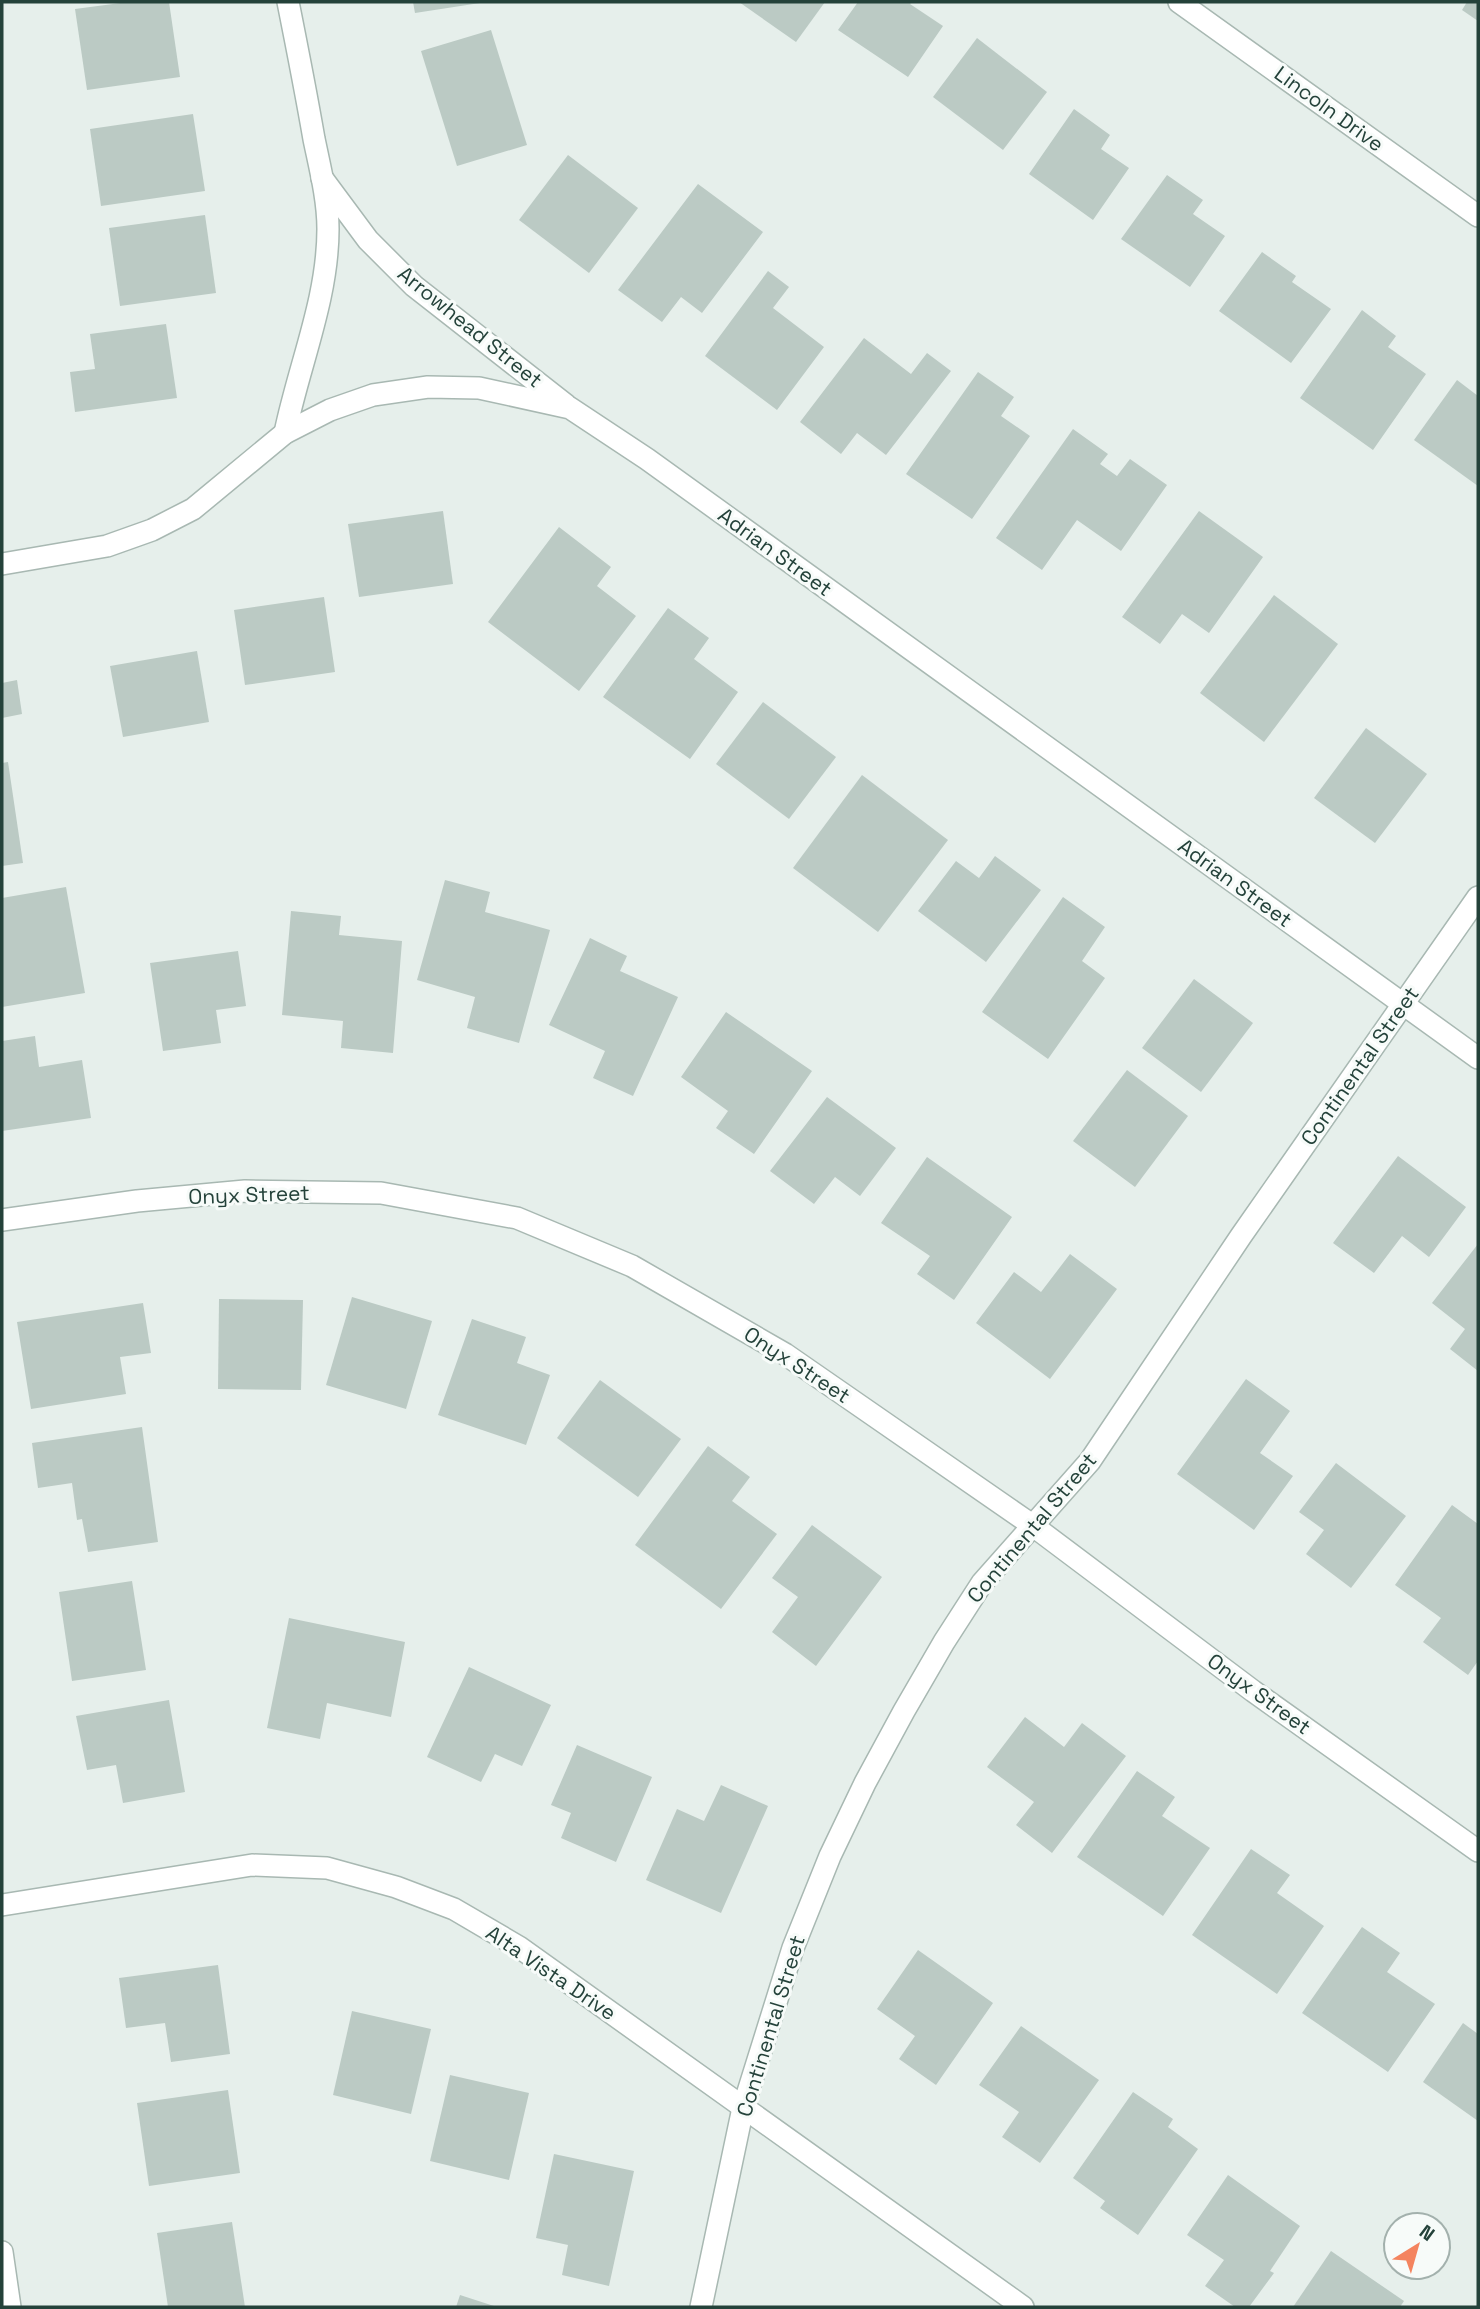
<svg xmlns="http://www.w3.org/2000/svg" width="1480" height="2309" font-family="'Space Grotesk',sans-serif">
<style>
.building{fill:#bbcac4}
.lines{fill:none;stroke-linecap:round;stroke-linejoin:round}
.street-casing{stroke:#a8b8b2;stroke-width:24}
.street{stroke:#fff;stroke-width:21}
.labels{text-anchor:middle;stroke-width:6;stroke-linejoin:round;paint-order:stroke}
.street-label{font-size:21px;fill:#24423a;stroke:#f7fbf9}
</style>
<rect width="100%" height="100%" fill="#e6efeb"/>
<g class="building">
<path d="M 128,2 L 169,2 L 180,77 L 87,90 L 75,9 Z"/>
<path d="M 413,2 L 480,2 L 480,3 L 415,13 Z"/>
<path d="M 739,2 L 825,2 L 796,42 Z"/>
<path d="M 858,2 L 912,2 L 910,4 L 943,26 L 908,77 L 838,30 Z"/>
<path d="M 1467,2 L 1478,2 L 1478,21 L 1462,10 Z"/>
<path d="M 491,30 L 527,145 L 457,166 L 421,51 Z"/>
<path d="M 977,38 L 1047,92 L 1003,150 L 933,97 Z"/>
<path d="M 1074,109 L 1110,135 L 1101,149 L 1129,168 L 1093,220 L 1029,174 Z"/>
<path d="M 193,114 L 205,191 L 101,206 L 90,129 Z"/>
<path d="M 568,155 L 638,208 L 589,273 L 519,220 Z"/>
<path d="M 1167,175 L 1203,200 L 1193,214 L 1225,236 L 1190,287 L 1121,239 Z"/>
<path d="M 698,184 L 763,232 L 702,313 L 681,297 L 662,322 L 618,290 Z"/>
<path d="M 205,215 L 216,293 L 120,306 L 109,228 Z"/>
<path d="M 1262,252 L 1296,276 L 1292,282 L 1331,309 L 1291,363 L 1219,311 Z"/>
<path d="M 768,271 L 789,287 L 773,308 L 824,347 L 777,410 L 705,356 Z"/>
<path d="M 1362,310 L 1396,336 L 1388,347 L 1426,374 L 1373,450 L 1300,398 Z"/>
<path d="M 166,324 L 177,398 L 75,412 L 70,372 L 95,369 L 90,334 Z"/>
<path d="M 864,338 L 911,374 L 927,353 L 951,371 L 886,455 L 857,433 L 841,454 L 800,422 Z"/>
<path d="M 978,372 L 1014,397 L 1001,416 L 1030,436 L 972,519 L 906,474 Z"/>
<path d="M 1457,380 L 1478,396 L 1478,486 L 1414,440 Z"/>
<path d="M 1073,429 L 1108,454 L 1100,464 L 1117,476 L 1130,459 L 1167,485 L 1121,551 L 1077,520 L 1042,570 L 996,538 Z"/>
<path d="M 443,511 L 453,584 L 359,597 L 348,524 Z"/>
<path d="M 1199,511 L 1263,557 L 1209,633 L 1182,614 L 1160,644 L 1122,617 Z"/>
<path d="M 559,527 L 611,567 L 597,586 L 636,616 L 579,691 L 488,622 Z"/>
<path d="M 1274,595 L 1338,644 L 1264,742 L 1200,693 Z"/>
<path d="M 324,597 L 335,672 L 245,685 L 234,610 Z"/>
<path d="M 668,608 L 709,638 L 694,659 L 738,692 L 690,759 L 603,697 Z"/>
<path d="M 197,651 L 209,722 L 123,737 L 110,666 Z"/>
<path d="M 17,680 L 22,714 L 2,718 L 2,683 Z"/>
<path d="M 763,702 L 836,757 L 789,819 L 716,764 Z"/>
<path d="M 1366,728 L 1427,774 L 1375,843 L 1314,798 Z"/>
<path d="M 8,762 L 23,863 L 2,866 L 2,763 Z"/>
<path d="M 862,775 L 948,840 L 878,932 L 793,868 Z"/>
<path d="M 995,856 L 1041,890 L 986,962 L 918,911 L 956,861 L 979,878 Z"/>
<path d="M 445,880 L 490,892 L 485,912 L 550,930 L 519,1043 L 467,1028 L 475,997 L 417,980 Z"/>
<path d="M 66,887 L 85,993 L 2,1007 L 2,898 Z"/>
<path d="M 1063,897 L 1105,927 L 1082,961 L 1105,978 L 1048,1059 L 982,1012 Z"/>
<path d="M 291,911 L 341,916 L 339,935 L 402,941 L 393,1053 L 341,1048 L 343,1021 L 282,1015 Z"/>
<path d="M 590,938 L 627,956 L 620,971 L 678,997 L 633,1096 L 593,1078 L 605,1051 L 549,1025 Z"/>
<path d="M 238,951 L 246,1006 L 216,1010 L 221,1043 L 163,1051 L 150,963 Z"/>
<path d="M 1194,979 L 1253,1023 L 1201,1092 L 1142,1048 Z"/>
<path d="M 726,1012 L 812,1071 L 754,1154 L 716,1128 L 728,1111 L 681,1077 Z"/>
<path d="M 35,1036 L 39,1067 L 82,1060 L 91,1118 L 2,1131 L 2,1041 Z"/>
<path d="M 1127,1070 L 1188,1116 L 1135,1187 L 1073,1141 Z"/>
<path d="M 827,1097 L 896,1148 L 860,1196 L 835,1177 L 814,1204 L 770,1171 Z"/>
<path d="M 1398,1156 L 1466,1207 L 1429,1257 L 1402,1236 L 1374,1273 L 1333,1243 Z"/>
<path d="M 927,1157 L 1012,1217 L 954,1300 L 917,1274 L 930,1256 L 881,1223 Z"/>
<path d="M 1478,1244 L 1478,1371 L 1450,1349 L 1465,1329 L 1432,1303 Z"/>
<path d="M 1070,1254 L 1117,1289 L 1050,1379 L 976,1323 L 1014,1272 L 1041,1292 Z"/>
<path d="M 352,1297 L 432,1321 L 406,1409 L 326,1385 Z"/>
<path d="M 219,1299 L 303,1300 L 301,1390 L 218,1389 Z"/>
<path d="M 143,1303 L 151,1353 L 120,1357 L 126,1394 L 31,1409 L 17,1322 Z"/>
<path d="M 472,1319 L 526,1337 L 517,1363 L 550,1375 L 526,1445 L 438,1415 Z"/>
<path d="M 1246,1379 L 1290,1411 L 1260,1453 L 1293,1476 L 1254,1530 L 1177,1474 Z"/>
<path d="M 600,1380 L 681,1439 L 638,1497 L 557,1438 Z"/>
<path d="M 142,1427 L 158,1542 L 88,1552 L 82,1519 L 77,1520 L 72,1483 L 38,1488 L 32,1443 Z"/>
<path d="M 708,1446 L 750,1477 L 732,1501 L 777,1534 L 721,1609 L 635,1545 Z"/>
<path d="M 1336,1463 L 1406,1516 L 1351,1588 L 1306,1554 L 1324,1530 L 1299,1512 Z"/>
<path d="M 1452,1505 L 1478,1524 L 1478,1661 L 1468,1675 L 1423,1642 L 1441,1618 L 1395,1585 Z"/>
<path d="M 812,1525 L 882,1577 L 816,1666 L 772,1632 L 798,1597 L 772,1578 Z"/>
<path d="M 132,1581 L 146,1670 L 72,1681 L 59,1592 Z"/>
<path d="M 289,1618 L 405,1642 L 391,1717 L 327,1703 L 320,1739 L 267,1728 Z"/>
<path d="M 469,1667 L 551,1705 L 522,1766 L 495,1754 L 481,1782 L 427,1757 Z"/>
<path d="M 169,1700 L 185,1792 L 123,1803 L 116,1765 L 87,1770 L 76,1716 Z"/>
<path d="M 1025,1717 L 1064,1747 L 1082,1723 L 1126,1756 L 1052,1853 L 1016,1825 L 1034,1802 L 987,1767 Z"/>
<path d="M 577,1745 L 652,1777 L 616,1862 L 561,1838 L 571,1813 L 551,1805 Z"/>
<path d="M 1137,1771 L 1175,1797 L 1162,1816 L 1210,1848 L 1163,1916 L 1077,1857 Z"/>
<path d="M 721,1785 L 768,1806 L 721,1913 L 646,1880 L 677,1809 L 704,1821 Z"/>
<path d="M 1251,1849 L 1290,1875 L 1277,1893 L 1324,1926 L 1277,1994 L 1192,1935 Z"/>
<path d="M 1362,1927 L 1400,1953 L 1387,1972 L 1435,2004 L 1388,2072 L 1302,2013 Z"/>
<path d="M 918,1950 L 993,2003 L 936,2085 L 899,2059 L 915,2036 L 877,2009 Z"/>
<path d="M 218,1965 L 230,2054 L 171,2062 L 165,2023 L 126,2028 L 119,1978 Z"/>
<path d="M 352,2011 L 431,2029 L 411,2114 L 333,2095 Z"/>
<path d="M 1463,2023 L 1478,2034 L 1478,2121 L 1423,2082 Z"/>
<path d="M 1021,2026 L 1099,2080 L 1040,2163 L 1002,2137 L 1019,2112 L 979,2085 Z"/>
<path d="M 450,2075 L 529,2093 L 509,2180 L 430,2161 Z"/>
<path d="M 228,2090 L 240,2173 L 149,2186 L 137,2103 Z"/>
<path d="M 1133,2092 L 1173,2119 L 1168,2127 L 1198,2149 L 1138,2235 L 1100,2208 L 1105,2201 L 1073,2178 Z"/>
<path d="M 554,2154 L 634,2171 L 609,2286 L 562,2275 L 568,2245 L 536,2238 Z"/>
<path d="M 1228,2175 L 1300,2226 L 1270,2271 L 1274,2273 L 1249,2307 L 1235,2307 L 1205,2286 L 1224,2260 L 1187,2235 Z"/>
<path d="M 232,2222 L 245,2307 L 168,2307 L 157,2233 Z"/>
<path d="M 1331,2251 L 1404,2301 L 1400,2307 L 1293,2307 Z"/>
<path d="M 460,2295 L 497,2307 L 456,2307 Z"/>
</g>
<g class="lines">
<defs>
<g id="street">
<path d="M 1179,2 L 1478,216"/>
<path d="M 322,178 L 368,240 L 414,286 L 566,405"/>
<path d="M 285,433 C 299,365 328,299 328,229 C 328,199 320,168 314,139 C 306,93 297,47 288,2"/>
<path d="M 2,564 L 107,546 L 152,530 L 193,509 L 285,433 L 330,410 L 373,395 L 428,387 L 479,388 L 570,408 L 647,459 L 1478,1058"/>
<path d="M 2,1220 L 137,1201 L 245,1191 L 381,1193 L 517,1218 L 632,1266 L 785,1354 L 1032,1525 L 1253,1691 L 1478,1851"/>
<path d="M 2,1905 L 252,1865 L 327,1868 L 396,1887 L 454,1909 L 519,1947 L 1023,2307"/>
<path d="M 2,2252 L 10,2307"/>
<path d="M 701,2307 L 743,2108 L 793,1948 L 830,1856 L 865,1783 L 904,1711 L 944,1642 L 982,1583 L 1090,1461 L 1241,1236 L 1478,897"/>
</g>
</defs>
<use href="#street" class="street-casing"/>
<use href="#street" class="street"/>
</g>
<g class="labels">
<g class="street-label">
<text transform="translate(1329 109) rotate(36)" y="7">Lincoln Drive</text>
<text transform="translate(470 327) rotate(39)" y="7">Arrowhead Street</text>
<text transform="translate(775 552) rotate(36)" y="7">Adrian Street</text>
<text transform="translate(1235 883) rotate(36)" y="7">Adrian Street</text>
<text transform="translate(1360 1066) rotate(-55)" y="7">Continental Street</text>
<text transform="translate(249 1195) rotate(-2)" y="7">Onyx Street</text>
<text transform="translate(797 1365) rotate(33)" y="7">Onyx Street</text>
<text transform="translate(1032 1528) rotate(-50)" y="7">Continental Street</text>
<text transform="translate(1259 1694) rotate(36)" y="7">Onyx Street</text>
<text transform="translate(551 1973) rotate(34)" y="7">Alta Vista Drive</text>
<text transform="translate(771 2026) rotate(-73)" y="7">Continental Street</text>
</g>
</g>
<rect width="1480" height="2309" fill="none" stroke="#24423a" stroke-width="7"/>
<g transform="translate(1417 2246) rotate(37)"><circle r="33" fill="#f7fbf9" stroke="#a3b1ad" stroke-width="2"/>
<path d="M0-5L12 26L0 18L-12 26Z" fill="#f4845f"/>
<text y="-10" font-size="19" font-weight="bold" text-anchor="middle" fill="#24423a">N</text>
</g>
</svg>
